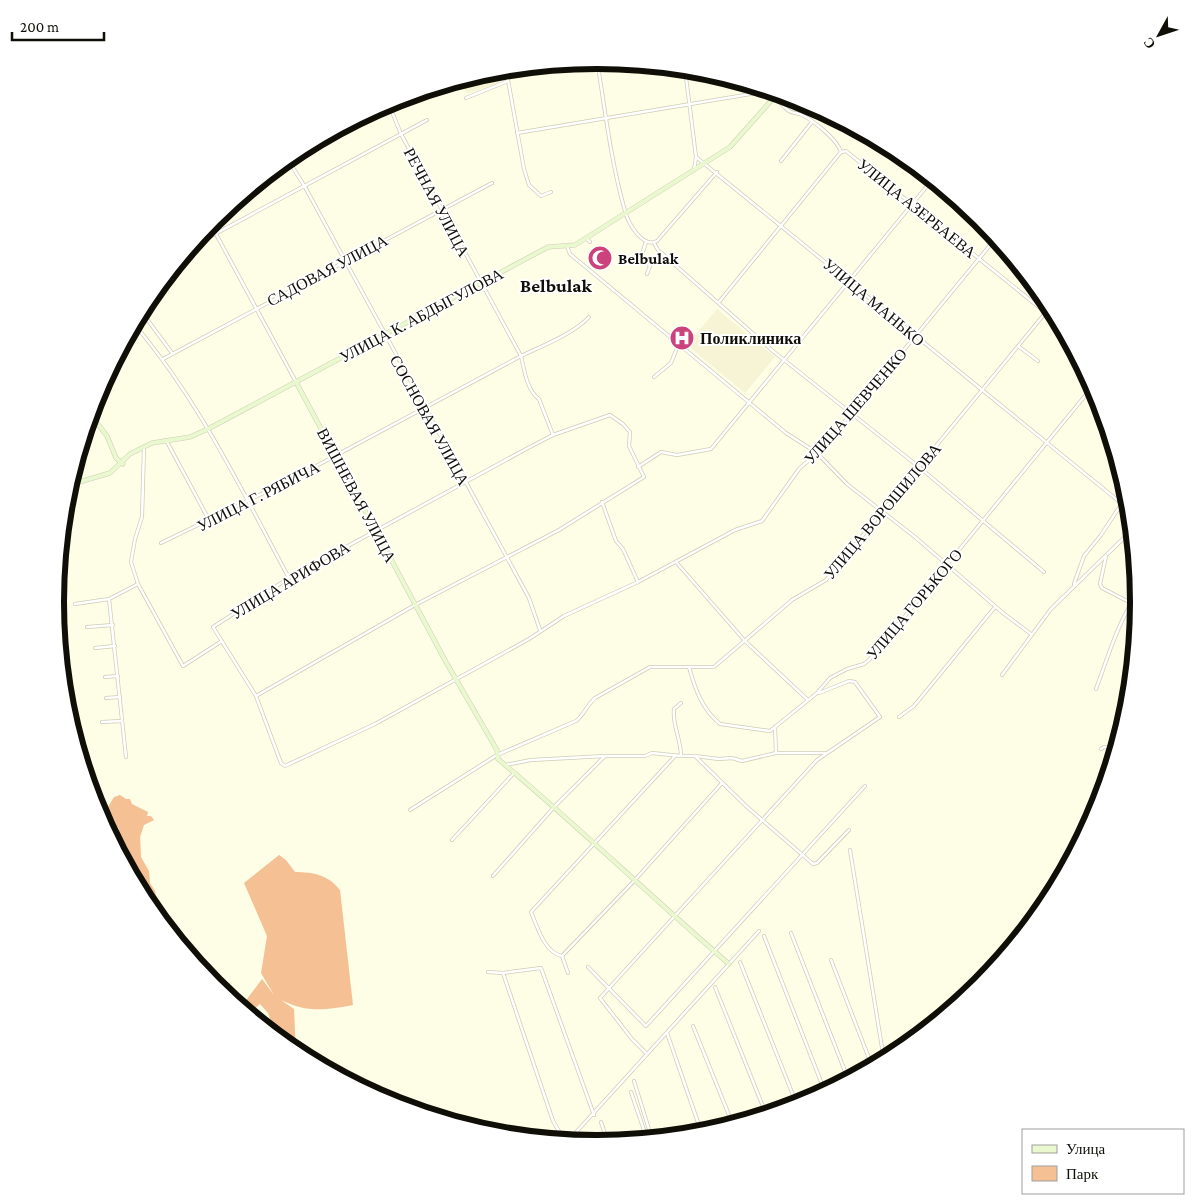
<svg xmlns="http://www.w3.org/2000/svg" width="1194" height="1204" font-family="'Crimson Pro',serif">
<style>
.built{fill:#f6f4d5}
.green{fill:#f4c094}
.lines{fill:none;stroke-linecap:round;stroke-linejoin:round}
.street-casing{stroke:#cfcdb7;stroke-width:4}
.secondary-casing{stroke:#cfcdb7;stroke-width:5}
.street{stroke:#fff;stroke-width:2.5}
.secondary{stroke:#e9f8ce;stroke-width:4}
.labels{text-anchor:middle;stroke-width:4;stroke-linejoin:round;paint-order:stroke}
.street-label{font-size:16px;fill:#0f0e07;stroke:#fff}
.poi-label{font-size:16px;font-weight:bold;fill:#0f0e07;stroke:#fff;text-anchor:start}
.quarter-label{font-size:19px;font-weight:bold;fill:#0f0e07;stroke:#fff}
.rim{fill:none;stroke:#0f0e07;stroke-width:6}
</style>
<rect width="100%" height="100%" fill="#fefde6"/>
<g class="built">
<path d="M 492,70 L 498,70 L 500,82 L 467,94 L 459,80 Z"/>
<path d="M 717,309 L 775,357 L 745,393 L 687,345 Z"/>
</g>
<g class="green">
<path d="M 120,795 L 126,799 L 130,799 L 132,804 L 148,812 L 147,816 L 151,816 L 154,820 L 144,825 L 140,837 L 141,857 L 149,871 L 150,883 L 155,891 L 163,923 L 146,903 L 117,849 L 119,829 L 113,821 L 108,807 L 114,797 Z"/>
<path d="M 279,855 L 286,860 L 295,872 C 314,872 328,875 340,890 L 353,1005 C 326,1010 307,1013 281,1000 L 294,1009 L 296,1053 L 269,1031 L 272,1025 L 268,1013 L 260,1004 L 252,1011 L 246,1011 L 241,1007 L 262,979 L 274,995 L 261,973 L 267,936 L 244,883 Z"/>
</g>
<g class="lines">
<defs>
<g id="street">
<path d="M 597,60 C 605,109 611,163 625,211 C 628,223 643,249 657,241 L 717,172"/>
<path d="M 506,69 L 524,169 L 529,185 L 541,196 L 551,192"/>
<path d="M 685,69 L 696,157 L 1121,503"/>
<path d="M 774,92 C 777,99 782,106 789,111 C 792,113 796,113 800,114 C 813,120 837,139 841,152 L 846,151 L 1061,325"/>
<path d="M 466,98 L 508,81"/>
<path d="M 388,102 L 401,134 L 521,356 C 524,369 527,391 539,399 L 553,435"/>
<path d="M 517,133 L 769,91"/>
<path d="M 287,158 L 305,187 L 529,598 L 540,630"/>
<path d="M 781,161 L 812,122"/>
<path d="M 694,170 L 696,157"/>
<path d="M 216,234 L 296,382"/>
<path d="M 586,238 L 590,242"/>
<path d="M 646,242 L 642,254 L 650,266 L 647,274"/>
<path d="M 654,243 L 658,250 L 774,352 L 919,467 L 1044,572"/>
<path d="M 567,246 L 570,254 L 786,433 L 817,453 L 847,484 L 915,537 L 1003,613 L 1031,634"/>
<path d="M 189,248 L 427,120"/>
<path d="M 719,302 L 841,152"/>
<path d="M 141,311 L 172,353"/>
<path d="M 134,324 C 199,400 242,491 289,578"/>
<path d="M 1018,346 L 1038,361"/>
<path d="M 163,359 L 492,183"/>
<path d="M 654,377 L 671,363 L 679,343"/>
<path d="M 166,440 L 209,520"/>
<path d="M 144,448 L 142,517 L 135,539 L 131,562 L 138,584 L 183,666 L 222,641"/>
<path d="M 638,467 L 661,452 L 677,455 L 711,449 L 932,180"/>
<path d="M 602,502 L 616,541 L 623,549 L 638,582"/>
<path d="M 161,543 L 292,479 L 521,356 C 540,347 575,333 589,317"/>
<path d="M 1106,556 L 1100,584 L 1102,588 L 1131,603"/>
<path d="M 676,562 L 745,641 L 808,700"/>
<path d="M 1074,584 L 1084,556 L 1101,535 L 1128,494"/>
<path d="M 75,604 L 109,599"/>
<path d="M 87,627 L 113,625"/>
<path d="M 95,648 L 115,646"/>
<path d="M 689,667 C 695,689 702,709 720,724 L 770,731 L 817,693 L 830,678 L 847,669 L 864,664 L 869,660 L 1093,386"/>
<path d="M 1002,675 L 1051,609 L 1132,530"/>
<path d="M 105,677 L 118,676"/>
<path d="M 1096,689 C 1108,657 1118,621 1138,593"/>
<path d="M 256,696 L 415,605 L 559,530 L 644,477 L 629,446 L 630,432 L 623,424 L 610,415 L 553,435 L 528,448 L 289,578 L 213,627 L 256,696 L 281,763 L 285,766 L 375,724 L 529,639 L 564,616 L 638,582 L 735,530 L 762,521 L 799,469 L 817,453 L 852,413 L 996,238"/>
<path d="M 106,698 L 120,697"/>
<path d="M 65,707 L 65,708"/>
<path d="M 899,717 L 914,706 L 995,607"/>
<path d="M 102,722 L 122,721"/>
<path d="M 775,727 L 776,753"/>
<path d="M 1101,749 L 1104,747 L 1115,749 L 1118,744"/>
<path d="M 675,756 L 531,912 C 538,928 544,952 562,956 L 634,881 L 722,783"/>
<path d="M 681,756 L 695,756 L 746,806 L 813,864 L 817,863 L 849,830"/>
<path d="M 695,756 L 719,759 L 732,758 L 742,761 L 776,753 L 825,753"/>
<path d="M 126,757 L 109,599 L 138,584"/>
<path d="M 505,765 L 531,760 L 605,756"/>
<path d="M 410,810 L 497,755 L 576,721 C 584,715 587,705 595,698 L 650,667 L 714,667 L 792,600 L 826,580 L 1051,306"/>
<path d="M 452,840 L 514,773"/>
<path d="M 850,850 L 884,1060"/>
<path d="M 493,876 L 555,806 L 605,756 L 645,756 L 652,753 L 681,756 C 681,739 672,725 674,709 L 681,703"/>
<path d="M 791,933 L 848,1079"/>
<path d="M 764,936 L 825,1092"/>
<path d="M 562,956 L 568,973"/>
<path d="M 831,960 L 872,1066"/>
<path d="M 740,962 L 797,1105"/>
<path d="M 588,967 L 646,1026 L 865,786"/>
<path d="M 488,972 L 503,973 L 541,968 L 594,1115"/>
<path d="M 503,973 L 553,1121 L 564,1140 L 569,1140 L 759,931"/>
<path d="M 715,987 L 766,1114"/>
<path d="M 693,1026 L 733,1125"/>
<path d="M 667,1033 L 702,1134"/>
<path d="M 647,1054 L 632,1039 L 600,998 L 817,760 L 880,717 L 855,682 L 849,681 L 819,693"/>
<path d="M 634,1081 L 652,1139"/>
<path d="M 631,1092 L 647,1139"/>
<path d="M 601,1122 L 608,1143"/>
</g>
<g id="secondary">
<path d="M 296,382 L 446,662 L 497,750 L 498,759 C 577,825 651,897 729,964"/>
<path d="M 90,414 L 107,436 L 116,458 L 123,464"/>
<path d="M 69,485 L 110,473 L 130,454 L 152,443 L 190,437 L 208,429 L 548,247 L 575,245 L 730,147 L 778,93"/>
</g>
</defs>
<use href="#street" class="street-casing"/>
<use href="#secondary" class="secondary-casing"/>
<use href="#street" class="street"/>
<use href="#secondary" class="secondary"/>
</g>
<defs>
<symbol id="mosque-disc" viewBox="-11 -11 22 22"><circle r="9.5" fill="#cb427c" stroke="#fff"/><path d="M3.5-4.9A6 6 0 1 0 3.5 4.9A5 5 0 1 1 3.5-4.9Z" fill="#fff"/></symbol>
<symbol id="hospital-disc" viewBox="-11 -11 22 22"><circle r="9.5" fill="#cb427c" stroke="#fff"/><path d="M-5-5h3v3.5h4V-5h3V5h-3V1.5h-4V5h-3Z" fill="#fff"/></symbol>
</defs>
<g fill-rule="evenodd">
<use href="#mosque-disc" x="586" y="244" width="28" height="28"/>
<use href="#hospital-disc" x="668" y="324" width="28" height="28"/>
</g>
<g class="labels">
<g class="street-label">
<text transform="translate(437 202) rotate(62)" y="6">РЕЧНАЯ УЛИЦА</text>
<text transform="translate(917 208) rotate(39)" y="6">УЛИЦА АЗЕРБАЕВА</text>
<text transform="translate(327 270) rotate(-28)" y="6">САДОВАЯ УЛИЦА</text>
<text transform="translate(874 302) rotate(40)" y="6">УЛИЦА МАНЬКО</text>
<text transform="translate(421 315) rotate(-28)" y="6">УЛИЦА К. АБДЫГУЛОВА</text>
<text transform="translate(855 406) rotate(-49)" y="6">УЛИЦА ШЕВЧЕНКО</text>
<text transform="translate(430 420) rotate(61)" y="6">СОСНОВАЯ УЛИЦА</text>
<text transform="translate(357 495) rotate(62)" y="6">ВИШНЕВАЯ УЛИЦА</text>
<text transform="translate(258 496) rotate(-27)" y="6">УЛИЦА Г. РЯБИЧА</text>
<text transform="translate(882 511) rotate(-50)" y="6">УЛИЦА ВОРОШИЛОВА</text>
<text transform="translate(290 580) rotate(-31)" y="6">УЛИЦА АРИФОВА</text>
<text transform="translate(914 604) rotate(-50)" y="6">УЛИЦА ГОРЬКОГО</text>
</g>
<g class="poi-label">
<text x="618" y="264">Belbulak</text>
<text x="700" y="344">Поликлиника</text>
</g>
<g class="quarter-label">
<text x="556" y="292">Belbulak</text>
</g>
</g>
<path d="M0 0H1194V1204H0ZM64 602a533 533 0 1 1 1066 0a533 533 0 1 1-1066 0Z" fill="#fff" fill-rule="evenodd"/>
<path class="rim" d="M64 602a533 533 0 1 1 1066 0a533 533 0 1 1-1066 0Z"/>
<rect x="1022" y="1129" width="162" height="65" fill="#ffffff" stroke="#9f9f9c"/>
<rect x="1032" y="1145" width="25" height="8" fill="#e9f8ce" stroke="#9f9f9c"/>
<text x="1066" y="1154" font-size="15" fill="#0f0e07">Улица</text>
<rect x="1032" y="1166" width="25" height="15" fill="#f4c094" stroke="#9f9f9c"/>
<text x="1066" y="1179" font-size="15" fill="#0f0e07">Парк</text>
<g transform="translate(1159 35) rotate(230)" stroke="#ffffff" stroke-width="4" paint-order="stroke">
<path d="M0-4L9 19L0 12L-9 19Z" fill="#0f0e07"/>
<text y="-8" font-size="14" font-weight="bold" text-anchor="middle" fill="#0f0e07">С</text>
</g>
<path d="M12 32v8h92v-8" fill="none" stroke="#0f0e07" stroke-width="2.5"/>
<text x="20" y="32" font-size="15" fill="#0f0e07" stroke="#ffffff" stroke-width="4" paint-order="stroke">200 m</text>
</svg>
